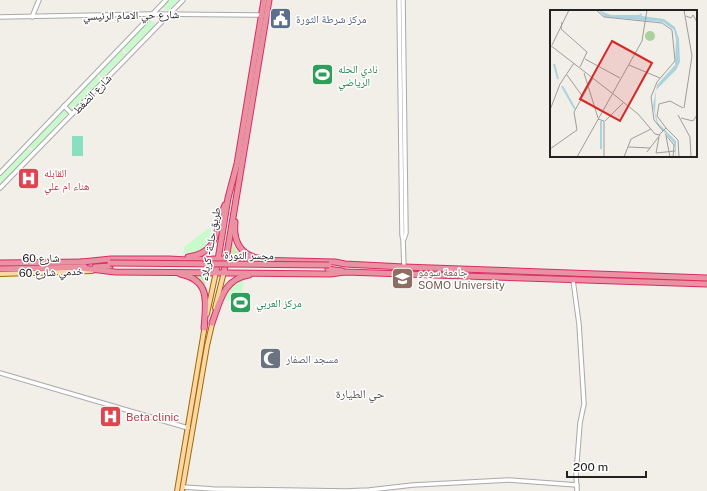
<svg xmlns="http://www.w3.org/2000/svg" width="707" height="491" font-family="'Public Sans','Noto Naskh Arabic',sans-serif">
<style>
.grass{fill:#cdebb0}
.park{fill:#c8facc}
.pitch{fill:#88e0be}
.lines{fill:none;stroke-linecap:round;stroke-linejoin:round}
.minor-casing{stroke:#a9a9a9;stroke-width:5.5}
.major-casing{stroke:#a06b00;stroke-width:6}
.highway-casing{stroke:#dc2a67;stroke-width:7}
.minor{stroke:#fff;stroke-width:3.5}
.major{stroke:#fcd6a4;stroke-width:4}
.highway{stroke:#e892a2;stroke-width:5}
.highway-bridge-casing{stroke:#dc2a67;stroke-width:7;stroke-linecap:butt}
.highway-bridge{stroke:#e892a2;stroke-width:5}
.labels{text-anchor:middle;stroke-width:3;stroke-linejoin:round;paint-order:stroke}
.street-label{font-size:11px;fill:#222;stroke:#fff}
.service-label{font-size:11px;fill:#4e5e75;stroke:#fff;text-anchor:start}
.leisure-label{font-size:11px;fill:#27864d;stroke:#fff;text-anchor:start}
.health-label{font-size:11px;fill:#be3a42;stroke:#fff;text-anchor:start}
.education-label{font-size:11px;fill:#785e54;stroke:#fff;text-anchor:start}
.worship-label{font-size:11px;fill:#5b616d;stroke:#fff;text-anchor:start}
.neighbourhood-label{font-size:12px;fill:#555;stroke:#fff}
.inset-river{fill:none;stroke:#aad3df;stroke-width:2}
.inset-road{fill:none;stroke:#9f9d99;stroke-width:1}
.view{fill:#d62828;fill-opacity:0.15;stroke:#d62828;stroke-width:2}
.inset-edge{fill:none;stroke:#222;stroke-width:2}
</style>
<rect width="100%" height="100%" fill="#f2efe9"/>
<g class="grass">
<path d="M 232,242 L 237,251 L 244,257 L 231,256 Z"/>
<path d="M 192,276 L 206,276 L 205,290 Z"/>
</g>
<g class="park">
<path d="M 169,0 L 178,0 L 168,11 L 162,7 Z"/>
<path d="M 150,21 L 154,22 L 155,25 L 127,53 L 123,48 Z"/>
<path d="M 122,50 L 126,54 L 102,78 L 98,75 Z"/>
<path d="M 97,76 L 101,80 L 72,110 L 68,105 Z"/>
<path d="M 64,110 L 67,114 L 34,150 L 29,146 Z"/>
<path d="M 28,148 L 32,152 L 0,185 L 0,177 Z"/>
<path d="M 209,228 L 211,230 C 207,248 203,253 183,253 L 185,246 Z"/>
<path d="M 244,280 L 241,299 L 226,301 C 227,290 232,283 244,280 Z"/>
</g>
<rect class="pitch" x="72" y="136" width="11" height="20"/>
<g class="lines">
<defs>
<g id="minor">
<path d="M 399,0 L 402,235 L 403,240 L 404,267"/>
<path d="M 403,0 L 406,233 L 404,239"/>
<path d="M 0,17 L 152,14 L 262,15"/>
<path d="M 32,17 L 39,0"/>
<path d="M 64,106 L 72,114"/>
<path d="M 0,173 L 166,0"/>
<path d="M 0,188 L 183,0"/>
<path d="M 573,280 L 579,324 L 584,404 L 580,423 L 578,449 L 576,474 L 577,491"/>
<path d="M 0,373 L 188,428"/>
<path d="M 183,487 L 213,489 L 346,491 L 369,490 L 413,485 L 509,480 L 577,485"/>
</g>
<g id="major">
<path d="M 0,274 L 92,271"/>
<path d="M 215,308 L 224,272"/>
<path d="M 207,314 L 216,272"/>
<path d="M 177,491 L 205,325"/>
<path d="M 182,491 L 207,346 L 213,320"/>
</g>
<g id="highway">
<path d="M 235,222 C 233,240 240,255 258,258"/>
<path d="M 188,257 C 220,253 215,228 225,205"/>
<path d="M 82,262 L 111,259 L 169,259 L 188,260 L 217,259 L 335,262 L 345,264 L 404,267 L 707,278"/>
<path d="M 0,263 L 85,262"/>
<path d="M 95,267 L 110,266"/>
<path d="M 82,268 L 115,272 L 330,274 L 345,272 L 707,284"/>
<path d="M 0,269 L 85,267"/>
<path d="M 328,269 L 342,271"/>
<path d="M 216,272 L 228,198 L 237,164 L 264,0"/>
<path d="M 224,272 L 269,0"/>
<path d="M 180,274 C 211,280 206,303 204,328"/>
<path d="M 212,323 C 220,302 223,279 249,275"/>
</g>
</defs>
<use href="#minor" class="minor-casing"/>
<use href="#major" class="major-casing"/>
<use href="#highway" class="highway-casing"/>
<use href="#minor" class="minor"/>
<use href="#major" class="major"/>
<use href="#highway" class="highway"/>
<defs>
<path id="highway-bridge" d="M 110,263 L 329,265"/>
</defs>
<use href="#highway-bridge" class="highway-bridge-casing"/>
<use href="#highway-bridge" class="highway-bridge"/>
</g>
<defs>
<symbol id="civic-square" viewBox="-11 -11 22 22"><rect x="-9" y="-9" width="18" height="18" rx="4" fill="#5c6f8a" stroke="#fff"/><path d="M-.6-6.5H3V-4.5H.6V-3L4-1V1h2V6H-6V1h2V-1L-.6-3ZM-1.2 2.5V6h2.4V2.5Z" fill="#fff"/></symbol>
<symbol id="stadium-square" viewBox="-11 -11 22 22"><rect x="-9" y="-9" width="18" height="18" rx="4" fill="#2e9e5b" stroke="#fff"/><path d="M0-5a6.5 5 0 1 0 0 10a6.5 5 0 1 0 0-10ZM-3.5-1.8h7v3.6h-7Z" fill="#fff"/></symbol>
<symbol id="hospital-square" viewBox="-11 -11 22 22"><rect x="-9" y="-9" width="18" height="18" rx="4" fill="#e0444e" stroke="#fff"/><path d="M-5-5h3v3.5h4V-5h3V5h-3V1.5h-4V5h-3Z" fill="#fff"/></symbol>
<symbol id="university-square" viewBox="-11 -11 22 22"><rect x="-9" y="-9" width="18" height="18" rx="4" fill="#8d6e63" stroke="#fff"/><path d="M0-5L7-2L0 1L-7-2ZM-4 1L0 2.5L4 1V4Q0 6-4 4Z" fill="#fff"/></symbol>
<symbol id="mosque-square" viewBox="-11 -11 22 22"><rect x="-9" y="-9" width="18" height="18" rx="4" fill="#6b7280" stroke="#fff"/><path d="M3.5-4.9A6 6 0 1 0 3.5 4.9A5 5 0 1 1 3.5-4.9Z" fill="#fff"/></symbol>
</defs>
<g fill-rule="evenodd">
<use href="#civic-square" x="268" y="6" width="25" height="25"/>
<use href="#stadium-square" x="310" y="62" width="25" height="25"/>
<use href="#hospital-square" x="16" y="166" width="25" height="25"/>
<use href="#university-square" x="390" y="266" width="25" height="25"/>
<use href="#stadium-square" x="228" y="290" width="25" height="25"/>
<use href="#mosque-square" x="258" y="346" width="25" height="25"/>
<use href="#hospital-square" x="98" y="404" width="25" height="25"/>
</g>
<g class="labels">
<g class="street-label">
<text transform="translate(131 15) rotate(-1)" y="4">شارع حي الامام الرئيسي</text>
<text transform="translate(92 94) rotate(-46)" y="4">شارع الضغط</text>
<text transform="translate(210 244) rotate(-80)" y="4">طريق حلــة - كربلاء</text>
<text transform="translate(249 255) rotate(1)" y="4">مجسر الثورة</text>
<text transform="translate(41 258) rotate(-1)" y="4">شارع 60</text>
<text transform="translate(51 272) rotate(-2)" y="4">خدمي شارع 60</text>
</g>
<g class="service-label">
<text x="296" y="23">مركز شرطة الثورة</text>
</g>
<g class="leisure-label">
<text x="338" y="73">نادي الحله<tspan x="338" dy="13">الرياضي</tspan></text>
<text x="256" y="307">مركز العربي</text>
</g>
<g class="health-label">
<text x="44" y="177">القابله<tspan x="44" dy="13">هناء ام علي</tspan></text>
<text x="126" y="421">Beta clinic</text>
</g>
<g class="education-label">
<text x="418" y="276">جامعة سومو<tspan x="418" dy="13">SOMO University</tspan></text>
</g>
<g class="worship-label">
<text x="286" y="363">مسجد الصفار</text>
</g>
<g class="neighbourhood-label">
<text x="360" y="398">حي الطيارة</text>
</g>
</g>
<g transform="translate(550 10)">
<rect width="147" height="147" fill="#f2efe9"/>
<path d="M95 26a5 5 0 1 1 10 0a5 5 0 1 1-10 0Z" fill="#add19e"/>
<path d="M 48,0 L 61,5 L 89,5 L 91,3 L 92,6 L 114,9 L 125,17 L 129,29 L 130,52 L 126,60 L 106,80 L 105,102 L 108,113 L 126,131 L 126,147 L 124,133 L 107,114 L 103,96 L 107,75 L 125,55 L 126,29 L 124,20 L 113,12 L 55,7 Z" fill="#aad3df"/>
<path class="inset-river" d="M 4,54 L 8,69M 12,76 L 25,99M 51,111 L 51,139"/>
<path class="inset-road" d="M 46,0 L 54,7 L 112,13 L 122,20 L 125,51 L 107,72 L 101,87 L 104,110 L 113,121M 136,6 L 141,8 L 143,5 L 147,12M 12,12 L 11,19 L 37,42 L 30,57M 0,35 L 62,83M 2,35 L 19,0M 35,49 L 70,68M 79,55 L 110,68M 34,63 L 48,108M 17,65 L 33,87M 62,83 L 88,104 L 105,124 L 109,125 L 116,118M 78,96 L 95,64M 134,98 L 142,46 L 134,0M 0,100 L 10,74 L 24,53M 128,105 L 140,127 L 141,147M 131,108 L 143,111 L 147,105M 48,109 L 54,111 L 54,147M 55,111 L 73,93M 116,118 L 107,106 L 109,94 L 120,91 L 133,98M 116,118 L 128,130 L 129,147M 115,124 L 124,135 L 123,147M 116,126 L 120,147M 78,137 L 100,138M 0,139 L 27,120 L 24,102 L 43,68M 97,142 L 110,125M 106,143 L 109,127M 106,143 L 125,141M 27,147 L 92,31 L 97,0M 74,147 L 81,129 L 101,119"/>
<path class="view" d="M 62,31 L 102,53 L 70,111 L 30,89 Z"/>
<rect width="147" height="147" class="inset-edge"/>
</g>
<path d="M567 471v6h79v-6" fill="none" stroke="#222222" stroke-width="2"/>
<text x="573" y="471" font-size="12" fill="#222222" stroke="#ffffff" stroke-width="3" paint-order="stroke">200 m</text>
</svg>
